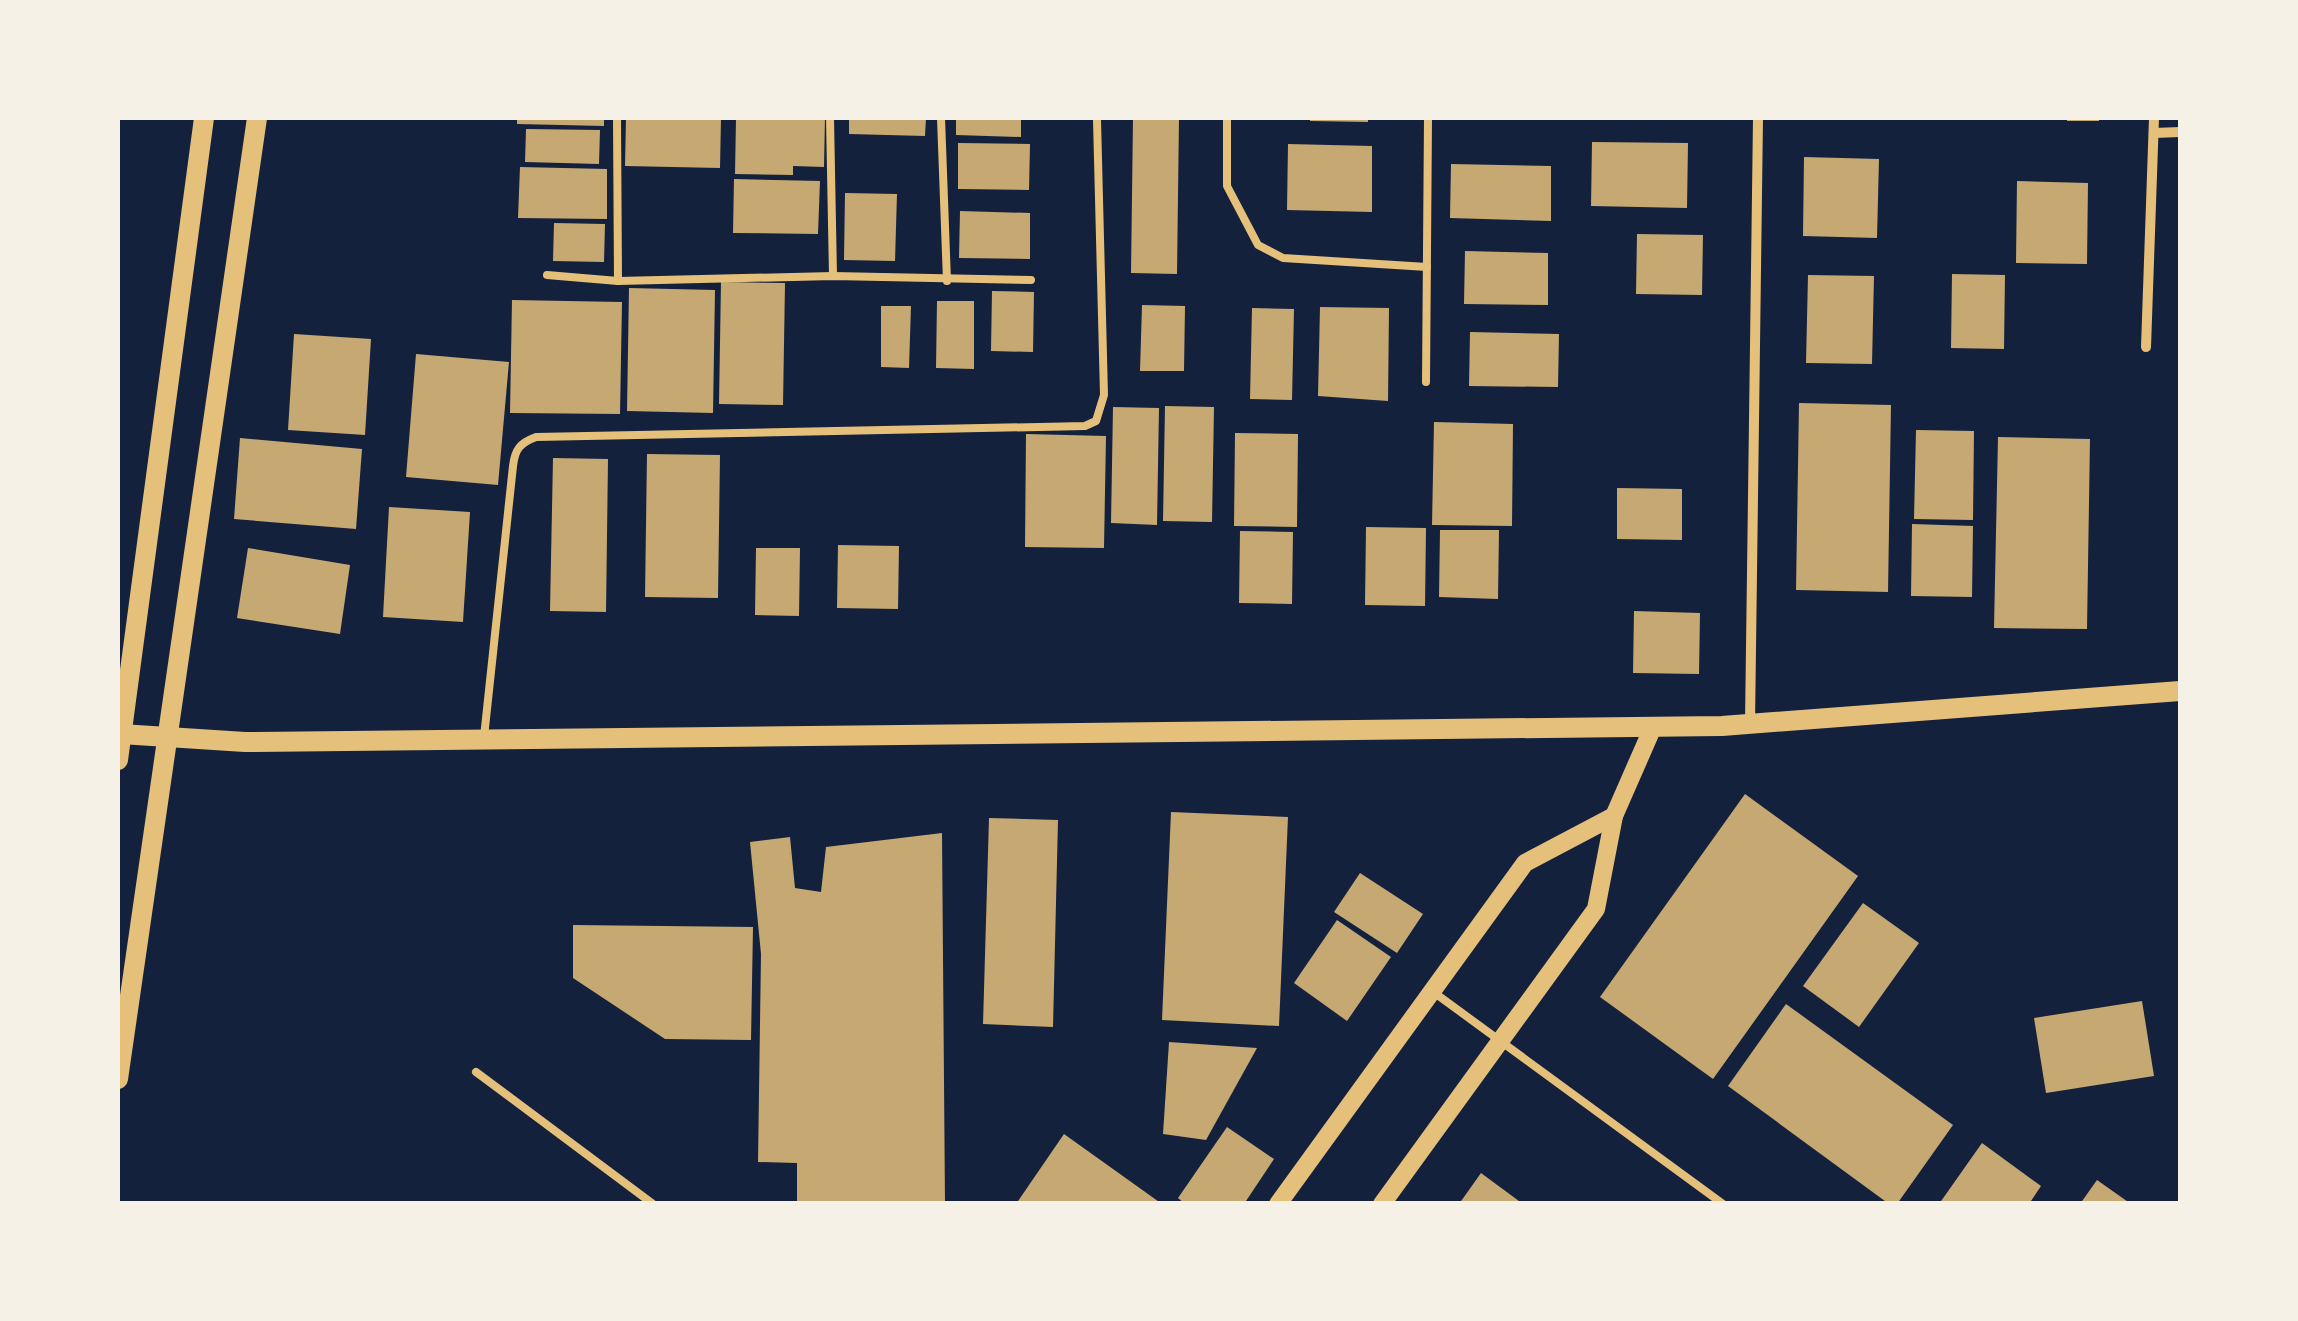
<svg xmlns="http://www.w3.org/2000/svg" width="2298" height="1321" font-family="'Times New Roman',serif">
<style>
.building{fill:#c6a872}
.lines{fill:none;stroke-linecap:round;stroke-linejoin:round}
.service{stroke:#e5c07b;stroke-width:8}
.minor{stroke:#e5c07b;stroke-width:10}
.tertiary{stroke:#e5c07b;stroke-width:18}
.secondary{stroke:#e5c07b;stroke-width:20}
</style>
<rect width="100%" height="100%" fill="#14213d"/>
<g class="building">
<path d="M 517,118 L 604,118 L 604,126 L 517,124 Z"/>
<path d="M 626,118 L 721,118 L 720,168 L 625,166 Z"/>
<path d="M 736,118 L 825,118 L 824,167 L 793,166 L 793,175 L 735,174 Z"/>
<path d="M 849,118 L 926,118 L 925,136 L 849,134 Z"/>
<path d="M 956,118 L 1021,118 L 1021,137 L 956,135 Z"/>
<path d="M 1133,118 L 1179,118 L 1177,274 L 1131,273 Z"/>
<path d="M 1310,118 L 1368,118 L 1368,122 L 1310,121 Z"/>
<rect x="2067" y="118" width="32" height="3"/>
<path d="M 526,129 L 600,130 L 599,164 L 525,162 Z"/>
<path d="M 1592,142 L 1688,143 L 1687,208 L 1591,206 Z"/>
<path d="M 958,143 L 1030,144 L 1029,190 L 958,189 Z"/>
<path d="M 1288,144 L 1372,146 L 1372,212 L 1287,210 Z"/>
<path d="M 1804,157 L 1879,159 L 1877,238 L 1803,236 Z"/>
<path d="M 1451,164 L 1551,166 L 1551,221 L 1450,218 Z"/>
<path d="M 520,167 L 607,169 L 607,219 L 518,218 Z"/>
<path d="M 734,179 L 820,181 L 818,234 L 733,233 Z"/>
<path d="M 2017,181 L 2088,183 L 2087,264 L 2016,263 Z"/>
<path d="M 845,193 L 897,194 L 895,261 L 844,260 Z"/>
<path d="M 960,211 L 1030,213 L 1030,259 L 959,258 Z"/>
<path d="M 554,223 L 605,224 L 604,262 L 553,261 Z"/>
<path d="M 1637,234 L 1703,235 L 1702,295 L 1636,294 Z"/>
<path d="M 1465,251 L 1548,253 L 1548,305 L 1464,304 Z"/>
<path d="M 1952,274 L 2005,275 L 2004,349 L 1951,348 Z"/>
<path d="M 1808,275 L 1874,276 L 1872,364 L 1806,363 Z"/>
<path d="M 721,282 L 785,283 L 783,405 L 719,404 Z"/>
<path d="M 629,288 L 715,290 L 713,413 L 627,411 Z"/>
<path d="M 992,291 L 1034,292 L 1033,352 L 991,351 Z"/>
<path d="M 512,300 L 622,302 L 620,414 L 510,413 Z"/>
<path d="M 937,301 L 974,301 L 974,369 L 936,368 Z"/>
<path d="M 1142,305 L 1185,306 L 1184,371 L 1140,371 Z"/>
<path d="M 881,306 L 911,306 L 909,368 L 881,367 Z"/>
<path d="M 1320,307 L 1389,308 L 1388,401 L 1318,396 Z"/>
<path d="M 1252,308 L 1294,309 L 1292,400 L 1250,399 Z"/>
<path d="M 1470,332 L 1559,334 L 1558,387 L 1469,386 Z"/>
<path d="M 294,334 L 371,339 L 365,435 L 288,430 Z"/>
<path d="M 416,354 L 509,362 L 498,485 L 406,477 Z"/>
<path d="M 1799,403 L 1891,405 L 1888,592 L 1796,590 Z"/>
<path d="M 1165,406 L 1214,407 L 1212,522 L 1163,521 Z"/>
<path d="M 1113,407 L 1159,408 L 1157,525 L 1111,523 Z"/>
<path d="M 1434,422 L 1513,424 L 1512,526 L 1432,525 Z"/>
<path d="M 1916,430 L 1974,431 L 1973,520 L 1914,519 Z"/>
<path d="M 1235,433 L 1298,434 L 1297,527 L 1234,526 Z"/>
<path d="M 1026,434 L 1106,436 L 1104,548 L 1025,547 Z"/>
<path d="M 1998,437 L 2090,439 L 2087,629 L 1994,628 Z"/>
<path d="M 240,438 L 362,449 L 356,529 L 234,519 Z"/>
<path d="M 647,454 L 720,455 L 718,598 L 645,597 Z"/>
<path d="M 553,458 L 608,459 L 606,612 L 550,611 Z"/>
<path d="M 1617,488 L 1682,489 L 1682,540 L 1617,539 Z"/>
<path d="M 389,507 L 470,512 L 463,622 L 383,617 Z"/>
<path d="M 1912,524 L 1973,526 L 1972,597 L 1911,596 Z"/>
<path d="M 1366,527 L 1426,528 L 1425,606 L 1365,605 Z"/>
<path d="M 1440,530 L 1499,530 L 1498,599 L 1439,597 Z"/>
<path d="M 1240,531 L 1293,532 L 1292,604 L 1239,603 Z"/>
<path d="M 838,545 L 899,546 L 898,609 L 837,608 Z"/>
<path d="M 248,548 L 350,565 L 340,634 L 237,618 Z"/>
<path d="M 756,548 L 800,548 L 799,616 L 755,615 Z"/>
<path d="M 1634,611 L 1700,613 L 1699,674 L 1633,673 Z"/>
<path d="M 1745,794 L 1858,876 L 1713,1079 L 1600,997 Z"/>
<path d="M 1171,812 L 1288,817 L 1279,1026 L 1162,1020 Z"/>
<path d="M 989,818 L 1058,820 L 1053,1027 L 983,1024 Z"/>
<path d="M 942,833 L 945,1204 L 797,1201 L 797,1163 L 758,1162 L 761,954 L 750,842 L 790,837 L 795,888 L 821,892 L 826,847 Z"/>
<path d="M 1360,873 L 1423,914 L 1397,953 L 1334,912 Z"/>
<path d="M 1863,903 L 1919,943 L 1859,1027 L 1803,986 Z"/>
<path d="M 1337,920 L 1391,957 L 1347,1021 L 1294,983 Z"/>
<path d="M 573,925 L 753,927 L 751,1040 L 665,1039 L 573,978 Z"/>
<path d="M 2142,1001 L 2154,1076 L 2046,1093 L 2034,1018 Z"/>
<path d="M 1786,1004 L 1953,1125 L 1897,1204 L 1889,1204 L 1728,1086 Z"/>
<path d="M 1169,1042 L 1257,1048 L 1206,1140 L 1163,1134 Z"/>
<path d="M 1227,1127 L 1274,1159 L 1244,1204 L 1185,1204 L 1178,1198 Z"/>
<path d="M 1064,1134 L 1162,1204 L 1016,1204 Z"/>
<path d="M 1982,1143 L 2041,1186 L 2029,1204 L 1939,1204 Z"/>
<path d="M 1481,1173 L 1523,1204 L 1459,1204 Z"/>
<path d="M 2097,1180 L 2131,1204 L 2080,1204 Z"/>
</g>
<g class="lines">
<g class="service">
<path d="M 617,118 L 618,281"/>
<path d="M 830,118 L 833,276"/>
<path d="M 941,118 L 947,281"/>
<path d="M 1227,118 L 1227,186 L 1258,245 L 1283,258 L 1427,267"/>
<path d="M 547,275 L 618,281 L 833,276 L 1031,280"/>
<path d="M 1426,382 L 1428,118"/>
<path d="M 484,737 L 513,466 C 515,449 520,443 536,437 L 1085,426 L 1096,421 L 1104,395 L 1097,120"/>
<path d="M 1432,991 L 1723,1204"/>
<path d="M 476,1072 L 653,1204"/>
</g>
<g class="minor">
<path d="M 2154,133 L 2180,132"/>
<path d="M 2146,347 L 2154,118"/>
<path d="M 1750,724 L 1758,118"/>
</g>
<g class="tertiary">
<path d="M 1278,1204 L 1525,863 L 1614,816"/>
<path d="M 1382,1204 L 1596,909 L 1614,816 L 1653,727"/>
</g>
<g class="secondary">
<path d="M 121,734 L 245,742 L 1722,726 L 2180,691"/>
<path d="M 118,760 L 204,118"/>
<path d="M 118,1079 L 257,118"/>
</g>
</g>
<rect width="2298" height="1321" fill="none" stroke="#f6f1e7" stroke-width="240"/>
</svg>
